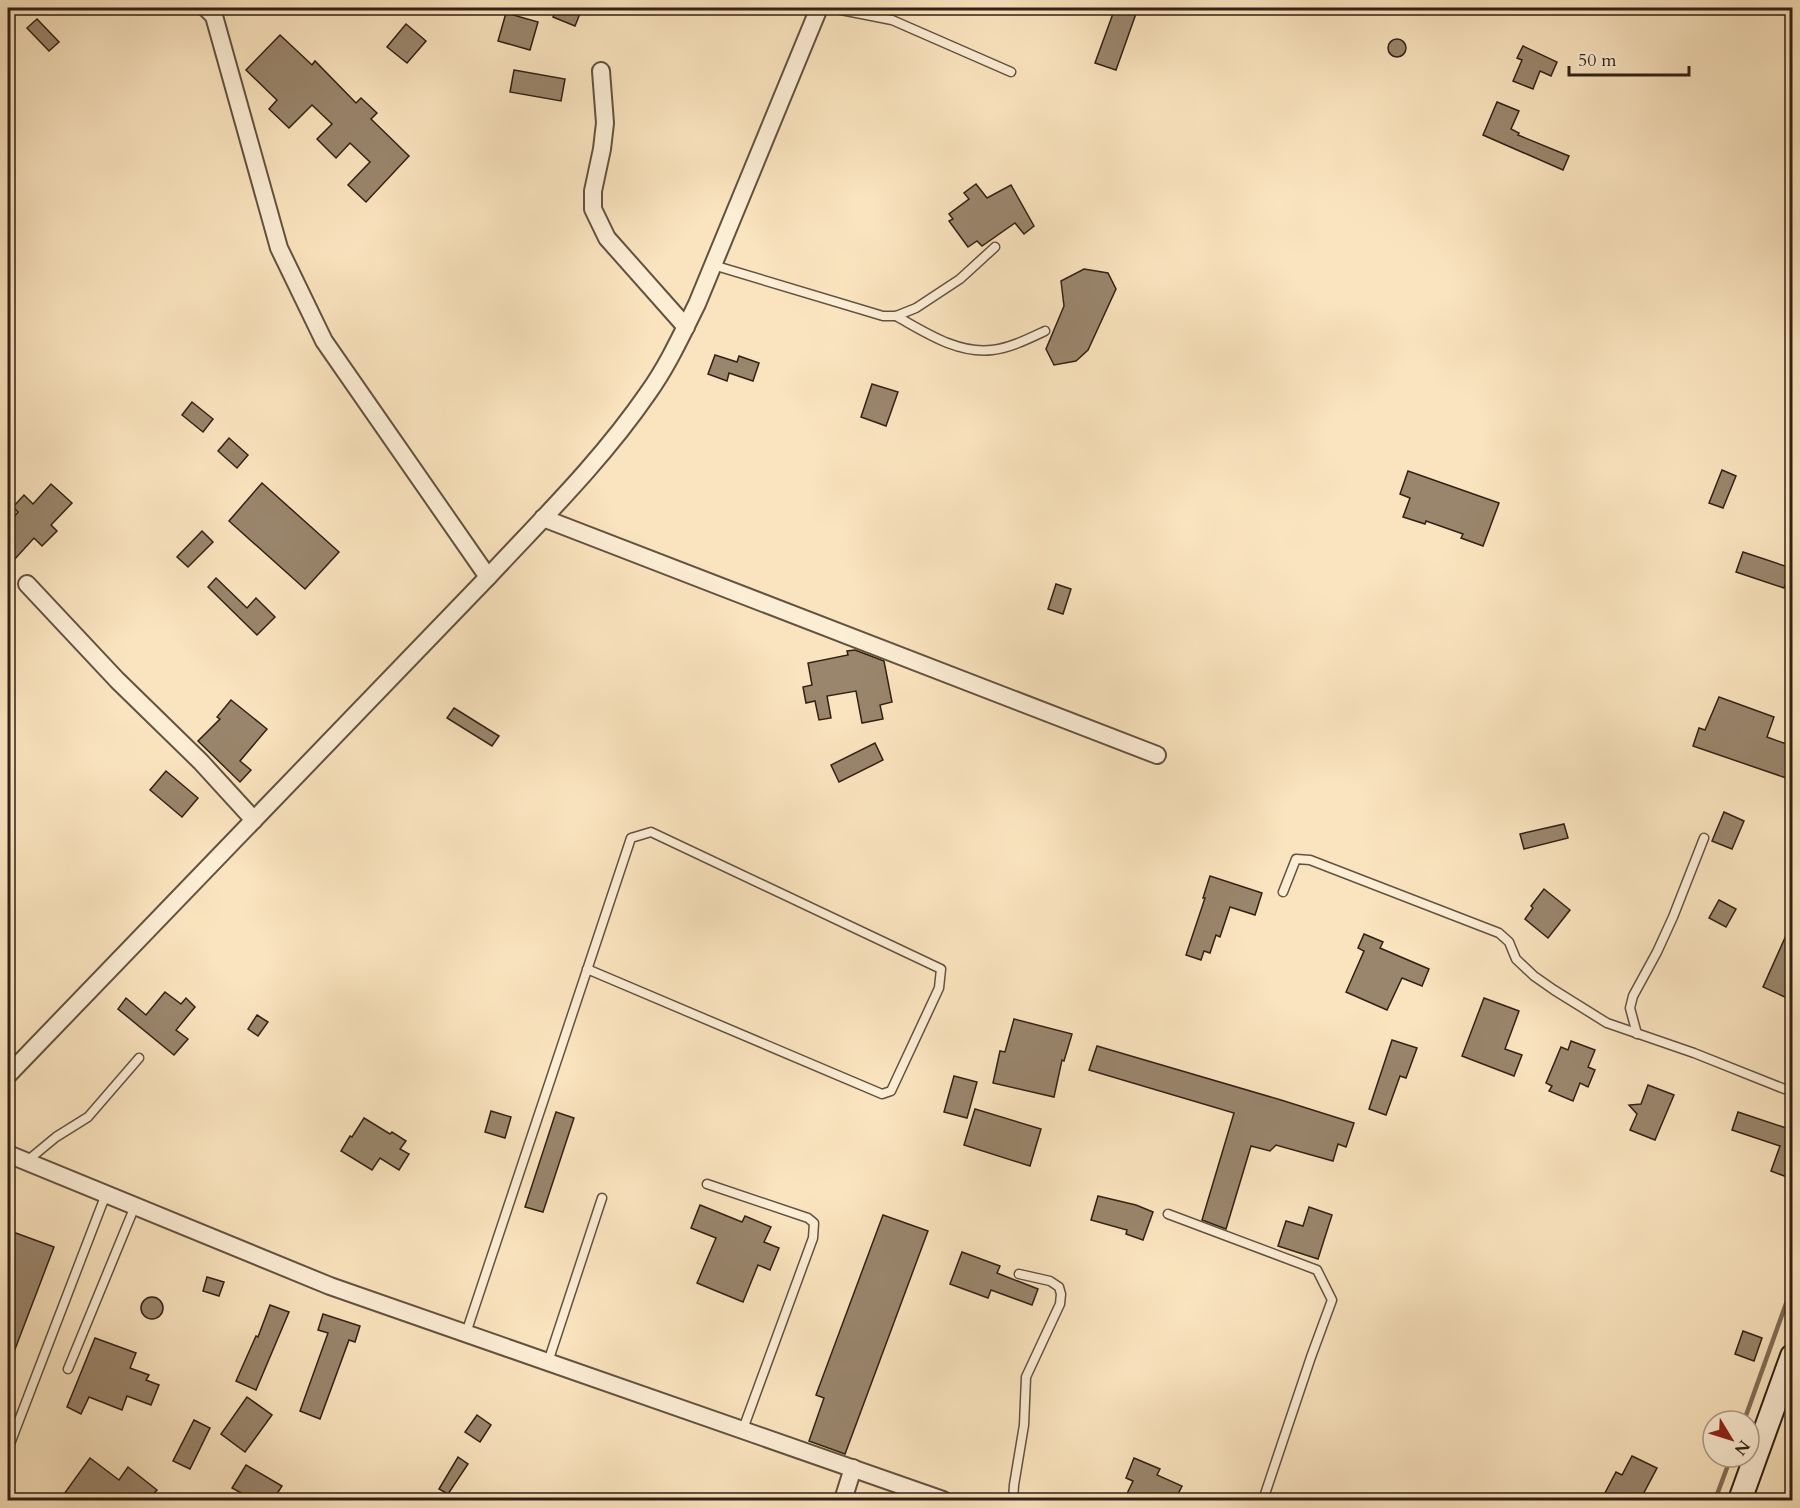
<svg xmlns="http://www.w3.org/2000/svg" width="1800" height="1508" font-family="Cardo,serif">
<style>
.lines{fill:none;stroke-linecap:round;stroke-linejoin:round}
.stream{stroke:#816e58;stroke-width:4.5}
.building{fill:#9a866d;stroke:#312114;stroke-width:1.5}
.lane-casing{stroke:#63523f;stroke-width:11}
.street-casing{stroke:#63523f;stroke-width:20}
.secondary-casing{stroke:#312114;stroke-width:26}
.lane{stroke:#fcedd5;stroke-width:8}
.street{stroke:#fcedd5;stroke-width:16}
.secondary{stroke:#fcedd5;stroke-width:22}
</style>
<rect width="100%" height="100%" fill="#fae4bf"/>
<filter id="stains"><feTurbulence type="fractalNoise" baseFrequency=".00333" numOctaves="4"/><feColorMatrix values="0 0 0 0 .2 0 0 0 0 .09 0 0 0 0 .02 0 0 0 .5 -.17"/></filter>
<radialGradient id="worn" r=".72"><stop offset=".6" stop-color="#630" stop-opacity="0"/><stop offset="1" stop-color="#630" stop-opacity=".3"/></radialGradient>
<g class="lines">
<g class="stream">
<path d="M 1744,1421 L 1792,1287"/>
<path d="M 1715,1500 L 1731,1457"/>
</g>
</g>
<g class="building">
<path d="M 557,8 L 572,8 L 581,11 L 575,26 L 553,17 Z"/>
<path d="M 1115,8 L 1138,8 L 1116,70 L 1095,63 Z"/>
<path d="M 506,13 L 538,22 L 530,50 L 498,41 Z"/>
<path d="M 37,19 L 59,42 L 49,51 L 27,28 Z"/>
<path d="M 406,24 L 426,41 L 407,63 L 387,47 Z"/>
<path d="M 280,35 L 312,65 L 315,61 L 356,103 L 361,98 L 377,113 L 371,119 L 409,156 L 366,202 L 348,185 L 370,162 L 350,143 L 336,158 L 317,139 L 332,124 L 312,105 L 289,128 L 269,109 L 277,100 L 246,70 Z"/>
<circle cx="1397" cy="48" r="9"/>
<path d="M 1523,46 L 1557,62 L 1551,76 L 1540,71 L 1533,89 L 1513,81 L 1522,60 L 1517,58 Z"/>
<path d="M 514,70 L 565,79 L 561,101 L 510,92 Z"/>
<path d="M 1497,102 L 1519,111 L 1511,129 L 1519,133 L 1518,135 L 1569,156 L 1563,170 L 1483,135 Z"/>
<path d="M 976,184 L 987,198 L 1011,185 L 1034,226 L 1024,234 L 1015,223 L 982,246 L 977,241 L 968,247 L 949,221 L 953,219 L 949,214 L 969,199 L 964,193 Z"/>
<path d="M 1084,269 L 1108,273 L 1116,289 L 1088,350 L 1076,361 L 1054,365 L 1046,349 L 1064,306 L 1061,281 Z"/>
<path d="M 715,355 L 737,362 L 739,356 L 759,363 L 753,381 L 729,373 L 727,381 L 708,374 Z"/>
<path d="M 872,384 L 898,392 L 886,426 L 861,417 Z"/>
<path d="M 192,402 L 213,419 L 203,432 L 182,415 Z"/>
<path d="M 229,438 L 248,455 L 237,468 L 218,451 Z"/>
<path d="M 1722,470 L 1736,476 L 1723,508 L 1709,503 Z"/>
<path d="M 1408,471 L 1499,503 L 1483,546 L 1461,538 L 1463,534 L 1426,521 L 1425,524 L 1403,517 L 1410,498 L 1400,494 Z"/>
<path d="M 262,483 L 339,552 L 305,589 L 229,521 Z"/>
<path d="M 51,484 L 72,503 L 51,525 L 57,531 L 42,546 L 34,538 L 14,560 L 8,554 L 8,524 L 18,512 L 13,507 L 24,495 L 33,504 Z"/>
<path d="M 202,531 L 213,542 L 188,567 L 177,557 Z"/>
<path d="M 1743,552 L 1791,568 L 1784,588 L 1736,572 Z"/>
<path d="M 216,578 L 247,608 L 256,598 L 275,617 L 257,635 L 208,587 Z"/>
<path d="M 1056,584 L 1071,589 L 1063,614 L 1048,609 Z"/>
<path d="M 855,650 L 884,661 L 892,702 L 880,705 L 883,719 L 862,723 L 856,691 L 827,696 L 831,718 L 819,720 L 815,701 L 806,703 L 803,687 L 812,685 L 808,663 L 848,655 L 847,651 Z"/>
<path d="M 1719,697 L 1774,717 L 1767,737 L 1792,746 L 1792,767 L 1789,779 L 1693,746 L 1699,728 L 1705,730 Z"/>
<path d="M 231,700 L 267,729 L 240,761 L 251,770 L 240,782 L 198,741 L 220,719 L 217,717 Z"/>
<path d="M 454,708 L 499,736 L 492,746 L 447,718 Z"/>
<path d="M 875,743 L 883,760 L 839,782 L 831,765 Z"/>
<path d="M 166,771 L 198,798 L 182,817 L 150,790 Z"/>
<path d="M 1724,812 L 1744,821 L 1732,849 L 1712,841 Z"/>
<path d="M 1564,824 L 1568,838 L 1524,849 L 1520,834 Z"/>
<path d="M 1210,876 L 1262,893 L 1255,915 L 1230,907 L 1220,937 L 1216,935 L 1210,953 L 1204,951 L 1201,960 L 1186,955 L 1205,898 L 1203,898 Z"/>
<path d="M 1544,889 L 1570,910 L 1548,938 L 1525,919 L 1533,908 L 1531,906 Z"/>
<path d="M 1719,900 L 1736,909 L 1726,927 L 1709,918 Z"/>
<path d="M 1792,922 L 1792,985 L 1787,998 L 1763,987 Z"/>
<path d="M 1364,934 L 1383,942 L 1380,948 L 1429,969 L 1422,986 L 1402,978 L 1387,1010 L 1346,992 L 1364,951 L 1358,948 Z"/>
<path d="M 165,992 L 181,1004 L 186,998 L 195,1007 L 176,1030 L 188,1039 L 174,1055 L 118,1009 L 126,998 L 146,1015 Z"/>
<path d="M 1484,998 L 1519,1011 L 1505,1049 L 1522,1055 L 1514,1076 L 1462,1056 Z"/>
<path d="M 257,1015 L 268,1022 L 258,1036 L 248,1029 Z"/>
<path d="M 1014,1019 L 1072,1034 L 1064,1061 L 1062,1060 L 1054,1097 L 993,1083 L 1000,1051 L 1005,1052 Z"/>
<path d="M 1392,1040 L 1417,1048 L 1406,1078 L 1400,1076 L 1386,1115 L 1369,1109 Z"/>
<path d="M 1571,1041 L 1595,1050 L 1588,1067 L 1595,1070 L 1588,1087 L 1580,1083 L 1573,1101 L 1549,1091 L 1552,1086 L 1546,1083 L 1561,1047 L 1568,1050 Z"/>
<path d="M 1097,1046 L 1281,1100 L 1354,1123 L 1346,1147 L 1338,1144 L 1333,1161 L 1276,1145 L 1270,1151 L 1251,1146 L 1226,1229 L 1202,1220 L 1234,1113 L 1089,1070 Z"/>
<path d="M 954,1076 L 977,1082 L 967,1118 L 944,1112 Z"/>
<path d="M 1648,1085 L 1674,1095 L 1655,1140 L 1630,1130 L 1637,1114 L 1629,1105 L 1641,1104 Z"/>
<path d="M 975,1109 L 1041,1129 L 1030,1166 L 964,1145 Z"/>
<path d="M 491,1111 L 511,1117 L 505,1138 L 485,1132 Z"/>
<path d="M 556,1112 L 574,1118 L 543,1212 L 525,1207 Z"/>
<path d="M 1738,1112 L 1786,1128 L 1791,1115 L 1792,1116 L 1792,1179 L 1771,1171 L 1780,1146 L 1732,1130 Z"/>
<path d="M 364,1118 L 390,1134 L 392,1132 L 406,1141 L 400,1149 L 409,1154 L 399,1170 L 380,1158 L 372,1170 L 341,1151 L 350,1136 L 352,1137 Z"/>
<path d="M 1098,1196 L 1136,1205 L 1153,1212 L 1143,1240 L 1126,1234 L 1127,1230 L 1091,1220 Z"/>
<path d="M 700,1205 L 742,1222 L 745,1216 L 771,1227 L 764,1242 L 779,1248 L 770,1270 L 758,1265 L 743,1302 L 697,1283 L 716,1238 L 691,1228 Z"/>
<path d="M 1309,1207 L 1332,1215 L 1318,1259 L 1278,1246 L 1286,1221 L 1303,1226 Z"/>
<path d="M 883,1215 L 928,1231 L 845,1454 L 809,1441 L 824,1398 L 816,1395 Z"/>
<path d="M 13,1232 L 54,1247 L 9,1365 L 8,1245 Z"/>
<path d="M 962,1252 L 1000,1266 L 997,1273 L 1038,1289 L 1032,1305 L 991,1290 L 988,1298 L 950,1284 Z"/>
<path d="M 207,1277 L 224,1282 L 219,1296 L 203,1291 Z"/>
<circle cx="152" cy="1308" r="11"/>
<path d="M 270,1305 L 289,1312 L 256,1390 L 236,1381 L 256,1336 L 258,1337 Z"/>
<path d="M 323,1314 L 360,1326 L 355,1342 L 349,1340 L 320,1419 L 300,1411 L 328,1333 L 318,1330 Z"/>
<path d="M 1743,1331 L 1762,1338 L 1754,1361 L 1735,1354 Z"/>
<path d="M 95,1338 L 136,1353 L 130,1368 L 149,1375 L 146,1380 L 159,1385 L 151,1405 L 127,1396 L 122,1410 L 89,1397 L 81,1414 L 67,1407 Z"/>
<path d="M 247,1397 L 272,1415 L 245,1452 L 221,1434 Z"/>
<path d="M 477,1415 L 491,1425 L 480,1442 L 465,1432 Z"/>
<path d="M 194,1420 L 210,1428 L 190,1469 L 173,1461 Z"/>
<path d="M 1632,1456 L 1657,1468 L 1640,1500 L 1620,1500 L 1605,1493 L 1616,1472 L 1622,1475 Z"/>
<path d="M 458,1457 L 468,1464 L 448,1494 L 439,1489 Z"/>
<path d="M 90,1458 L 119,1480 L 128,1467 L 157,1490 L 148,1500 L 72,1500 L 64,1494 Z"/>
<path d="M 1134,1458 L 1160,1469 L 1157,1475 L 1182,1486 L 1175,1500 L 1124,1500 L 1133,1481 L 1126,1478 Z"/>
<path d="M 246,1465 L 282,1486 L 273,1500 L 254,1500 L 232,1488 Z"/>
</g>
<g class="lines">
<defs>
<g id="lane">
<path d="M 831,8 L 892,20 L 1011,72"/>
<path d="M 713,265 L 883,316 L 896,316 L 916,308 L 960,279 L 995,247"/>
<path d="M 896,316 C 925,332 957,354 992,350 C 1010,348 1028,339 1045,331"/>
<path d="M 1283,892 L 1296,859 L 1310,860 L 1499,933 L 1509,942 L 1516,959 L 1534,976 L 1554,990 L 1607,1023 L 1694,1053 L 1792,1092"/>
<path d="M 1637,1034 L 1630,1008 L 1633,996 L 1657,952 L 1673,917 L 1704,838"/>
<path d="M 27,1161 L 56,1137 L 88,1117 L 139,1058"/>
<path d="M 707,1184 L 808,1218 L 814,1223 L 813,1238 L 743,1429"/>
<path d="M 1168,1214 L 1317,1270 L 1332,1300 L 1311,1357 L 1263,1500"/>
<path d="M 466,1333 L 631,838 L 651,832 L 941,969 L 939,988 L 891,1091 L 882,1094 L 587,969"/>
<path d="M 548,1362 L 602,1198"/>
<path d="M 68,1369 L 135,1206"/>
<path d="M 8,1449 L 106,1194"/>
<path d="M 1013,1500 L 1014,1485 L 1024,1425 L 1026,1377 L 1060,1304 L 1061,1294 L 1059,1287 L 1050,1281 L 1019,1274"/>
</g>
<g id="street">
<path d="M 206,8 L 214,16 L 279,248 L 324,341 L 488,577"/>
<path d="M 601,71 L 605,123 L 602,149 L 593,191 L 593,209 L 607,238 L 686,327"/>
<path d="M 543,518 L 1157,755"/>
<path d="M 27,584 L 117,680 L 201,762 L 254,820"/>
<path d="M 8,1075 L 488,577 C 543,518 602,460 648,393 C 668,365 682,334 697,304 L 819,8"/>
<path d="M 8,1154 L 330,1286 L 943,1500"/>
<path d="M 843,1500 L 853,1468"/>
</g>
<path id="secondary" d="M 1740,1500 L 1792,1356"/>
</defs>
<use href="#lane" class="lane-casing"/>
<use href="#street" class="street-casing"/>
<use href="#secondary" class="secondary-casing"/>
<use href="#lane" class="lane"/>
<use href="#street" class="street"/>
<use href="#secondary" class="secondary"/>
</g>
<rect width="1800" height="1508" fill="none" stroke="#fae4bf" stroke-width="30"/>
<rect x="9" y="9" width="1782" height="1490" fill="none" stroke="#312114" stroke-width="3"/>
<rect x="15" y="15" width="1770" height="1478" fill="none" stroke="#312114" stroke-width="1.5"/>
<g transform="translate(1731 1439) rotate(128)"><circle r="28" fill="#fcedd5" stroke="#ab9b88" stroke-width="1.5"/>
<path d="M0-4.5L10 22L0 15L-10 22Z" fill="#8f2418"/>
<text y="-9" font-size="16" font-weight="bold" text-anchor="middle" fill="#312114">N</text>
</g>
<path d="M1569 66v9h120v-9" fill="none" stroke="#312114" stroke-width="3"/>
<text x="1578" y="66" font-size="18" fill="#312114" stroke="#fcedd5" stroke-width="4.5" paint-order="stroke">50 m</text>
<rect width="100%" height="100%" filter="url(#stains)"/>
<rect width="100%" height="100%" fill="url(#worn)"/>
</svg>
